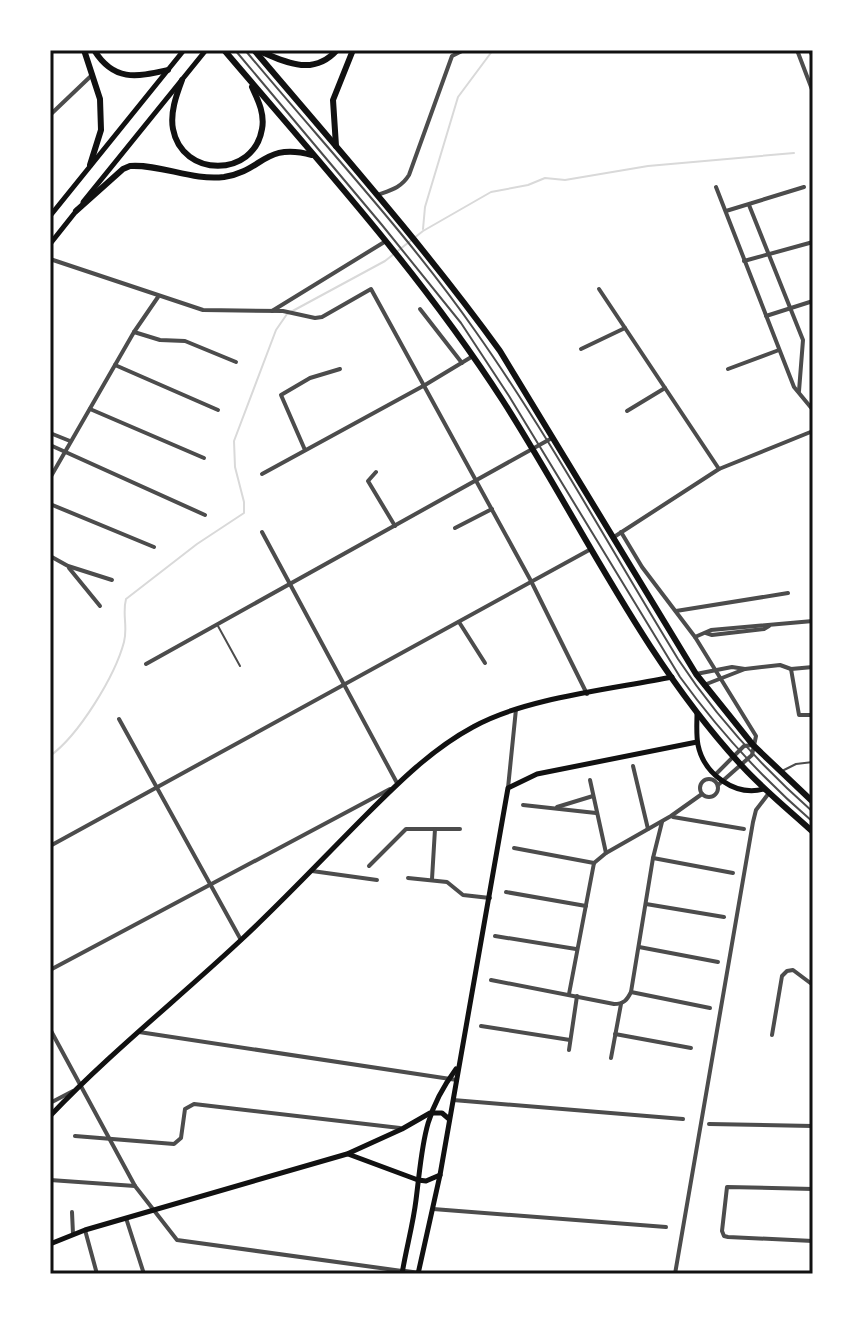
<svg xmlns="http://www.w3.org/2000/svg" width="863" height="1324" font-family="Karla,sans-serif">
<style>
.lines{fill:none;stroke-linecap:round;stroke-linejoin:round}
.stream{stroke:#d9d9d9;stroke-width:2}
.service{stroke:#4c4c4c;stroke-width:2}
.minor{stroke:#4c4c4c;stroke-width:4}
.tertiary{stroke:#4c4c4c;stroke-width:5}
.secondary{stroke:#111;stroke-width:5}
.primary{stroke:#111;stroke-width:6}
.neatline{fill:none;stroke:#111;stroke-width:3}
</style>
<rect width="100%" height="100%" fill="#fff"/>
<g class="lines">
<g class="stream">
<path d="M 423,229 L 425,207 L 458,97 L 493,50"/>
<path d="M 50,756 C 79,735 115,676 124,642 C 128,627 122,614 126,599 L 197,544 L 244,513 L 244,502 L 235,467 L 234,441 L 276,330 L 287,314 L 385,261 L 423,231 L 491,192 L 528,185 L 545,178 L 565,180 L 648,166 L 794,153"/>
</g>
<g class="service">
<path d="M 235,50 L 382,225 L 461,323 L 509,396 L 680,677 C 719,731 762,778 813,822"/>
<path d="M 245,50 C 322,143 407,233 476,332 C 550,437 611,550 678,659 C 716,717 761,766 813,812"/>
<path d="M 218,626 L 240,666"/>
<path d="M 784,770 L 796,764 L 813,762"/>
</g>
<g class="minor">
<path d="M 797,50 L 813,92"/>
<path d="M 810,50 L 813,58"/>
<path d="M 50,115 L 92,75"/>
<path d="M 716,187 L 794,387 L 813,410"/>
<path d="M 377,195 C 391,190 401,188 409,175 L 452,56 L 464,50"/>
<path d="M 749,205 L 803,340 L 799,391"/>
<path d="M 726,211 L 804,187"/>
<path d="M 50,259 L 203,310 L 283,311 L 315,318 L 322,317 L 371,289 L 531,581 L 587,694"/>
<path d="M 744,261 L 813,242"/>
<path d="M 599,289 L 719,469"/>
<path d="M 420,309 L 462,363"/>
<path d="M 272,311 L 386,241"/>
<path d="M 766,316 L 813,301"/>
<path d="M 134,332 L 160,340 L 185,341 L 236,362"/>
<path d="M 581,349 L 625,328"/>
<path d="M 115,365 L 218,410"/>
<path d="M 728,369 L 779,350"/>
<path d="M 90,409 L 204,458"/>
<path d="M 627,411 L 665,388"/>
<path d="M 50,433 L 70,441"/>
<path d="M 50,445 L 205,515"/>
<path d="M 305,450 L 281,395 L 310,378 L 340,369"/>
<path d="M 376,472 L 368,481 L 395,526"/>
<path d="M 262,474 L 425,385 L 473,356"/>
<path d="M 50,478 L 134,332 L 158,297"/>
<path d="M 50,504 L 154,547"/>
<path d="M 455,528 L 492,509"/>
<path d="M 262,532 L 397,783"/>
<path d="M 621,532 L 642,567 L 695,637 L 756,736 L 752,755 L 718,785"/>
<path d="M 614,537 L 719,469 L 813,431"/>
<path d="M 50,556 L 68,566 L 112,580"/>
<path d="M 69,568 L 100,606"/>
<path d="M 676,611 L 788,593"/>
<path d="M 459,622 L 485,663"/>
<path d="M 706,633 L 712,635 L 764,629 L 769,626"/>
<path d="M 695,637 L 711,630 L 813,621"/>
<path d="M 146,664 L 552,438"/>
<path d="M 791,669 L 799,715 L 813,715"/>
<path d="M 696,674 L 732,667 L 745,669 L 780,665 L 791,669 L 813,667"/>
<path d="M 704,685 L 745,669"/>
<path d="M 119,719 L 241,940"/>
<path d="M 633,766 L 648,829"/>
<path d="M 715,775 L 744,746 L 753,745"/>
<circle cx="709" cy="788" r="9"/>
<path d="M 590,780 L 606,853"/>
<path d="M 508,788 L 516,709"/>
<path d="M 523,805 L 596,813"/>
<path d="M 557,807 L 593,796"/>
<path d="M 673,817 L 744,829"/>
<path d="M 50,846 L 591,549"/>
<path d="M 514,848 L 594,863"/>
<path d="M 653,858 L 733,873"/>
<path d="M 594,863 L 606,853 L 671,816 L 702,794"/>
<path d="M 369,866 L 406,829 L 460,829"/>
<path d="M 312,871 L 377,880"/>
<path d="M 408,878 L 447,882 L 463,895 L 490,898"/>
<path d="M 432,879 L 435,829"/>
<path d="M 506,892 L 586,906"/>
<path d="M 646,904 L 724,917"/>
<path d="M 495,936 L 576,949"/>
<path d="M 639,947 L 718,962"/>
<path d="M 50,970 L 390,789"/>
<path d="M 491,980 L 614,1004 C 624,1004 627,1000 631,992 L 653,858 L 662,822"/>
<path d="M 631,992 L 710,1008"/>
<path d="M 569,994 L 594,863"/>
<path d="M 481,1026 L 570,1040"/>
<path d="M 50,1029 L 135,1186 L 177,1240 L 402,1271"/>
<path d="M 139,1032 L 457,1080"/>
<path d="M 615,1034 L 691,1048"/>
<path d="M 772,1035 L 782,976 L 787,971 L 793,970 L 813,985"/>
<path d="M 569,1050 L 577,996"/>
<path d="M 611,1058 L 621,1004"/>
<path d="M 453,1100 L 683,1119"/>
<path d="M 50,1103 L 73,1091"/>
<path d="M 709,1124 L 813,1126"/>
<path d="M 75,1136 L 174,1144 L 181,1138 L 185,1109 L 194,1104 L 400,1128"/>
<path d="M 50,1180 L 135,1186"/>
<path d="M 813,1189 L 727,1187 L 722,1231 L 724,1236 L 728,1237 L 813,1241"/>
<path d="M 433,1209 L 666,1227"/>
<path d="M 72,1212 L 73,1234"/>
<path d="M 126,1218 L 144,1274"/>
<path d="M 85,1230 L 97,1274"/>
<path d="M 675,1274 L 753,822 L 756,810 L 769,793"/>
</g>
<path class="tertiary" d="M 402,1271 L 423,1274"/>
<g class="secondary">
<path d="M 83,202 L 206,50"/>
<path d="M 50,216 L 184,50"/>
<path d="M 50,244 L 77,210"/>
<path d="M 697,713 C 697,723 696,735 698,745 C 704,774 735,797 764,789"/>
<path d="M 50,1116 C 110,1053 178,999 241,940 C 284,900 324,857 366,815 C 398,783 432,749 473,727 C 524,698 613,689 672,677"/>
<path d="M 348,1154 L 418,1180 L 426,1181 L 440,1175"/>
<path d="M 50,1244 L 85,1230 L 347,1154 L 402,1129 L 430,1113 L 442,1113 L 449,1119"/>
<path d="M 402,1274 C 406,1249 413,1225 416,1200 C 423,1146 422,1115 456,1069"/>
<path d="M 418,1274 L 440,1175 L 508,788 L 537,774 L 697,742"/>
</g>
<g class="primary">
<path d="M 84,50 L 100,99 L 101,130 L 90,165"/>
<path d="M 94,50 C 114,82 136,77 168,70"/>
<path d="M 224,50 C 321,164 422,275 503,401 C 581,523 643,659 742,766 C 764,790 789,810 813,832"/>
<path d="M 254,50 C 338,149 424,246 500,351 L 696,674 L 753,745 L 813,802"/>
<path d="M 257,50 C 285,62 313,77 337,50"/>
<path d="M 182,80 C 176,96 170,113 173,129 C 182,178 254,178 262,129 C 265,114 258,100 252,87"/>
<path d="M 336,146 L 333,100 L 353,50"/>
<path d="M 76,211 L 123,169 L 130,166 C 161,164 192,181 224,177 C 263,171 264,142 312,155"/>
</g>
</g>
<rect width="863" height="1324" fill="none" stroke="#ffffff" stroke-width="104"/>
<rect x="52" y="52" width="759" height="1220" class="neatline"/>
</svg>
